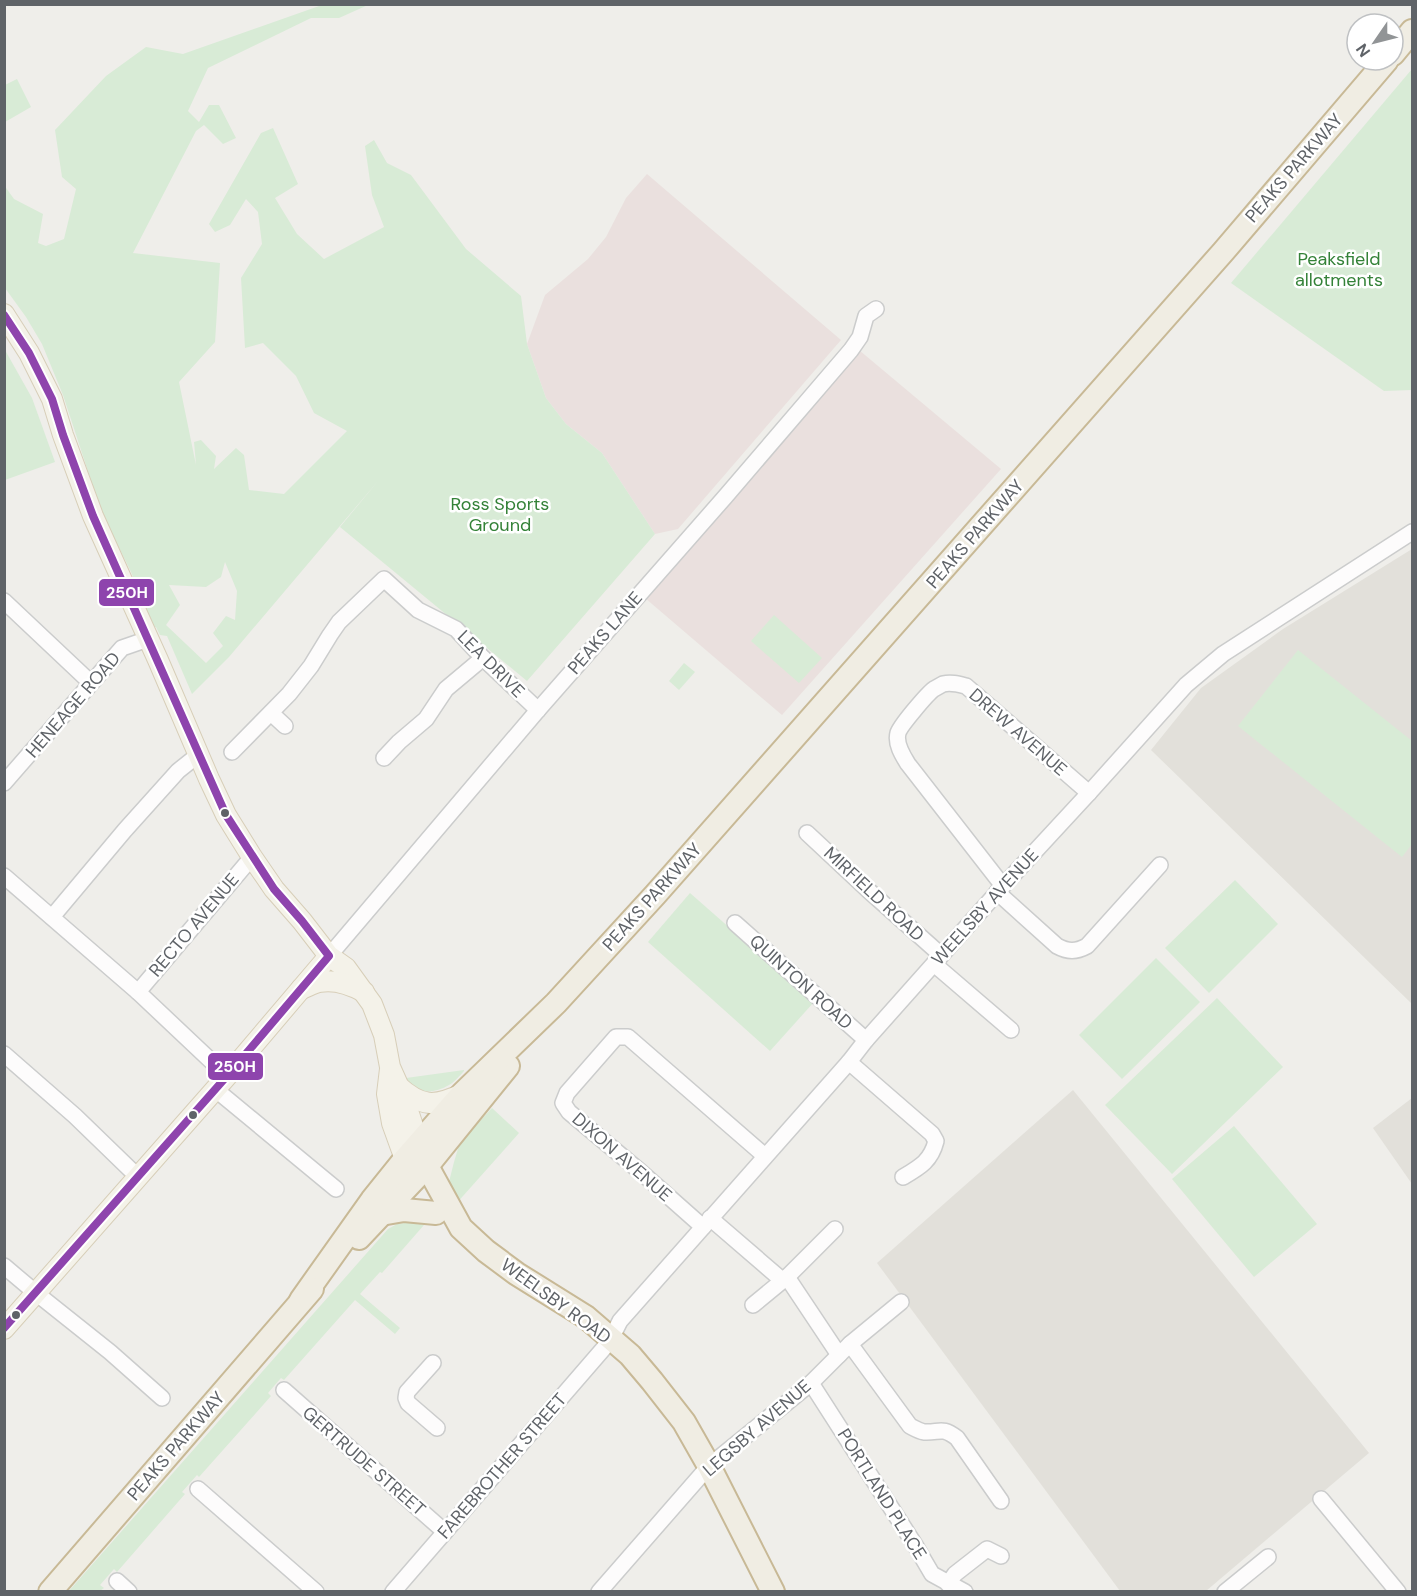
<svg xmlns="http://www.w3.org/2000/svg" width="1417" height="1596" font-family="'DM Sans',sans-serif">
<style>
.education{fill:#e2e0da}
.medical{fill:#eae0de}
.green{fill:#d8ebd6;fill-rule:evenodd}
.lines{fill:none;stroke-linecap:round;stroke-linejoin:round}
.minor-casing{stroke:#cbcccc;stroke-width:18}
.major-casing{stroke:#d7ceb8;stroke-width:22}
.highway-casing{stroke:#c8b996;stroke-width:26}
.minor{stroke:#fdfcfc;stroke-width:15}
.major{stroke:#f4f2e9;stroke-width:20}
.highway{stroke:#f0ede3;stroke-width:22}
.bus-1-casing{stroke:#fff;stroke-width:12}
.bus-1{stroke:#8e44ad;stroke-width:8}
.bus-dot{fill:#5f6368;stroke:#fff;stroke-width:2}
.labels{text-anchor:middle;stroke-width:5;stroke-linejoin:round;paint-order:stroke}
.street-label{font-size:18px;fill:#5f6368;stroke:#fff}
.park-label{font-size:18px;fill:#348238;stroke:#fff}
.line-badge{stroke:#fff;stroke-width:2}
.badge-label{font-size:16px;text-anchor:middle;font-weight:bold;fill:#fff}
</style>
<rect width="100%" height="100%" fill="#efeeea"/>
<g class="education">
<path d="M 1412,549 L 1412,1004 L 1151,750 L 1201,688 L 1283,629 Z"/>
<path d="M 1073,1090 L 1369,1453 L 1206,1591 L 1120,1591 L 877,1263 Z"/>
<path d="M 1412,1098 L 1412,1184 L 1373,1128 Z"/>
</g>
<g class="medical">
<path d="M 647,174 L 841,340 L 678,529 L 655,534 L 602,453 L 566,424 L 546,398 L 527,344 L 545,295 L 588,259 L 606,237 L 626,198 Z"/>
<path d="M 859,350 L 1001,469 L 782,715 L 645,598 Z"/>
</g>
<g class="green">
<path d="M 322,5 L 368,5 L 339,18 L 311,18 L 208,68 L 188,111 L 199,122 L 209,105 L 219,105 L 236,138 L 223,144 L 204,125 L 196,131 L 133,253 L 220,263 L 215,342 L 179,382 L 196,465 L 194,442 L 201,440 L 216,456 L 214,469 L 236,448 L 244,455 L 249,490 L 284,494 L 347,431 L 314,413 L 296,376 L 263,343 L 245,348 L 241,278 L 262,244 L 258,212 L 246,199 L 230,225 L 215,232 L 209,224 L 261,133 L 273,128 L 298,184 L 275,198 L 297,234 L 324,259 L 384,227 L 372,195 L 365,146 L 374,140 L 387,163 L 411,175 L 466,249 L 521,296 L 527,344 L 546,398 L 566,424 L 602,453 L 655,534 L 527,681 L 340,527 L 378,481 L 229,657 L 192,694 L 167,636 L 160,635 L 156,627 L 154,627 L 131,572 L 101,511 L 63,395 L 42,344 L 26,317 L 5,288 L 4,185 L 14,199 L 43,214 L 38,243 L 46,246 L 64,239 L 76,189 L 62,177 L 55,130 L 106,76 L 146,47 L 183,54 ZM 225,562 L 237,591 L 235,620 L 226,616 L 213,633 L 223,646 L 206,663 L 166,625 L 180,605 L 169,585 L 206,587 L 221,577 Z"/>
<path d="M 1412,69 L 1412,390 L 1384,391 L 1231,283 Z"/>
<path d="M 17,79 L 31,107 L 5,122 L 5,85 Z"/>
<path d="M 5,350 L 32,398 L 55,462 L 5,480 Z"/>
<path d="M 774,615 L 822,658 L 799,683 L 751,641 Z"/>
<path d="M 1298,650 L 1412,741 L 1412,844 L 1402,857 L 1238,726 Z"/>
<path d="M 684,663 L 695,672 L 679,690 L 669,681 Z"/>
<path d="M 1235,880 L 1278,924 L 1209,993 L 1165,948 Z"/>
<path d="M 690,893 L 814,1002 L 770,1051 L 648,942 Z"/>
<path d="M 1156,958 L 1200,1002 L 1122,1079 L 1079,1035 Z"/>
<path d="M 1217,998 L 1283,1067 L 1172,1174 L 1105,1105 Z"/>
<path d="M 464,1070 L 464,1071 C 459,1076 455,1082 449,1085 C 436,1093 411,1097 406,1078 Z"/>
<path d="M 492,1108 L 519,1133 L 455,1205 L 448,1186 L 454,1162 L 460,1142 Z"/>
<path d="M 1234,1126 L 1317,1224 L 1254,1277 L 1172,1179 Z"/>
<path d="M 412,1222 L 424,1225 L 382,1273 L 380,1272 L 360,1294 L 400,1328 L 395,1334 L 355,1300 L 284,1380 L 281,1378 L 268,1393 L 271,1396 L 199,1477 L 197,1475 L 182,1492 L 185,1494 L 117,1572 L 114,1569 L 100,1585 L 104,1588 L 100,1591 L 68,1592 L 388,1229 L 397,1224 Z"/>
</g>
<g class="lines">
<defs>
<g id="minor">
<path d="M 4,601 L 91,683"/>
<path d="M 271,713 L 285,726"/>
<path d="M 232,752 L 289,694 L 311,666 L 330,635 L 339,622 L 384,579 L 418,610 L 456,629 L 483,658 L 538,710"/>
<path d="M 384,758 L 399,742 L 426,719 L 446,689 L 483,658"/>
<path d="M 4,783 L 122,648 L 148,639"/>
<path d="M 807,833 L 868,890 L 941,955"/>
<path d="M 4,876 L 138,992 L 227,1076"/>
<path d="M 1003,886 L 908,764 C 903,756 895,744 898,733 C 900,726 927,694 934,689 C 936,688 941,685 943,684 C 951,682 958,684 966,686 L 1089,793"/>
<path d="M 997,892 L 1057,946 C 1068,952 1076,952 1087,946 L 1160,865"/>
<path d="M 52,917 L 125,830 L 178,771 L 198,755"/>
<path d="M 735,923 L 866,1040"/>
<path d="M 329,956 L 538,710 L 725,497 L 851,350 L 860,337 L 866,316 L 876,309"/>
<path d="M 934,964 L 1011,1030"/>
<path d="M 138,992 L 252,857"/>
<path d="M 4,1054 L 75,1116 L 138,1177"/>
<path d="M 849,1062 L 932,1134 L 936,1141 C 931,1161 920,1167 903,1177"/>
<path d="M 215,1089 L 336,1189"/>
<path d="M 710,1218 L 782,1280"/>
<path d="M 703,1227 L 642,1173 L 569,1112 L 563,1103 L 567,1093 L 616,1037 L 628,1037 L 765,1156"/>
<path d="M 4,1266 L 36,1293 L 110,1352 L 162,1398"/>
<path d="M 787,1277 L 839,1355"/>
<path d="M 753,1305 L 787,1277 L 835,1229"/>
<path d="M 850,1344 L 910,1426 C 914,1428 919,1431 924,1432 C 940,1433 941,1426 957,1438 L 1001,1501"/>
<path d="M 433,1363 L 407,1392 L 406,1398 L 408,1403 L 437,1428"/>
<path d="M 811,1383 L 915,1545 L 932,1574 L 965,1592"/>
<path d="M 284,1390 L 445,1532"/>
<path d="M 198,1489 L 316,1592"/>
<path d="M 1321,1499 L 1398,1592"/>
<path d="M 117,1581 L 129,1592"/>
<path d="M 948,1584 L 955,1574 L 987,1549 L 1001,1556"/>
<path d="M 393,1592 L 604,1348 L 611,1339 L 620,1321 L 849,1062 L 866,1040 L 1003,886 L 1089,793 L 1186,685 L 1223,654 L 1412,532"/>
<path d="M 599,1592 L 709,1466 L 811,1383 L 850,1344 L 901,1302"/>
<path d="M 1225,1592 L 1268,1557"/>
</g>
<g id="major">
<path d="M 4,314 L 29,353 L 52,399 L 63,435 L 93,516 L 158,660 L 209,779 L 226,815 L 252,857 L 274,889 L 302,921 L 329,956 L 346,968 L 372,1004 L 384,1035 L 390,1067 L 403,1096 L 419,1144"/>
<path d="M 301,989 C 307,987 314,983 320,982 C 336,979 351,985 364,992"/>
<path d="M 390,1069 L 387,1094 L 392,1123 L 405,1159"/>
<path d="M 398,1086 C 421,1107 435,1107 462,1094"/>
<path d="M 4,1329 L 227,1076 L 329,956"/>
</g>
<g id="highway">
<path d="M 1393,54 L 1412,31"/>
<path d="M 422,1153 L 427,1166 L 461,1228 L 486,1251 L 517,1274 L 586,1317 L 630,1355 L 652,1381 L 684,1422 L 709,1466 L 773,1592"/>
<path d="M 381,1214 L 404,1210 L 436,1213"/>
<path d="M 359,1238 L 427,1166 L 508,1066"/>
<path d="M 301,1300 L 372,1200 L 405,1159 L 462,1094 L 556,1003 L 655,895 L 1223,252 L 1387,60"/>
<path d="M 50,1592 L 312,1289"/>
</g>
</defs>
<use href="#minor" class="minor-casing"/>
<use href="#major" class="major-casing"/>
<use href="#highway" class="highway-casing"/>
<use href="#minor" class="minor"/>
<use href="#major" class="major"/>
<use href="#highway" class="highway"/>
<defs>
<path id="bus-1" d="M 4,315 L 29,353 L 52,399 L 63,435 L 93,516 L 226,815 L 274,889 L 302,921 L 329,956 L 227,1076 L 4,1328"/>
</defs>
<use href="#bus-1" class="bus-1-casing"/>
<use href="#bus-1" class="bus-1"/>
</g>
<g class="bus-dot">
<circle cx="225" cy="813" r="5"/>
<circle cx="193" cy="1115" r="5"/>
<circle cx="16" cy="1315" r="5"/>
</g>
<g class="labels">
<g class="street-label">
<text transform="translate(1294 168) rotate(-49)" y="6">PEAKS PARKWAY</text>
<text transform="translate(975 534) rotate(-49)" y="6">PEAKS PARKWAY</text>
<text transform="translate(605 633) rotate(-49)" y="6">PEAKS LANE</text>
<text transform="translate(491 664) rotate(45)" y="6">LEA DRIVE</text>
<text transform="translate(73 705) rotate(-49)" y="6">HENEAGE ROAD</text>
<text transform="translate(1018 732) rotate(41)" y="6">DREW AVENUE</text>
<text transform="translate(874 894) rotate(43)" y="6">MIRFIELD ROAD</text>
<text transform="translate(652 897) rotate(-48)" y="6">PEAKS PARKWAY</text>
<text transform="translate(985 907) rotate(-48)" y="6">WEELSBY AVENUE</text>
<text transform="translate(194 925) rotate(-50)" y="6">RECTO AVENUE</text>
<text transform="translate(801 982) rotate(42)" y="6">QUINTON ROAD</text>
<text transform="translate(622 1157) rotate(41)" y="6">DIXON AVENUE</text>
<text transform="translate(556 1301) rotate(36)" y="6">WEELSBY ROAD</text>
<text transform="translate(757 1428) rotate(-41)" y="6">LEGSBY AVENUE</text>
<text transform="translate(176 1446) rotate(-49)" y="6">PEAKS PARKWAY</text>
<text transform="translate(364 1461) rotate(41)" y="6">GERTRUDE STREET</text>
<text transform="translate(502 1466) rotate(-49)" y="6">FAREBROTHER STREET</text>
<text transform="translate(882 1494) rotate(58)" y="6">PORTLAND PLACE</text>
</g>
<g class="park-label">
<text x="1339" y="265">Peaksfield<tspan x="1339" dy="21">allotments</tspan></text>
<text x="500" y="510">Ross Sports<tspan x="500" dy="21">Ground</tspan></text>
</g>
</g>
<g class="line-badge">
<rect x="98" y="578" width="57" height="29" rx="6" fill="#8e44ad"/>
<rect x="207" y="1052" width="57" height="29" rx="6" fill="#8e44ad"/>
</g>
<g class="badge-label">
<text x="127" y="598">250H</text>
<text x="235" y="1072">250H</text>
</g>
<rect width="1417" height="1596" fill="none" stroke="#5f6368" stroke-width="12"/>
<g transform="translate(1375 42) rotate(235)"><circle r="28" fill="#ffffff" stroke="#bfc1c3" stroke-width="1.5"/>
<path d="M0-4.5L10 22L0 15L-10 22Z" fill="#919496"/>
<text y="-9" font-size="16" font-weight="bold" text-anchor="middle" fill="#5f6368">N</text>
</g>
</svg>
